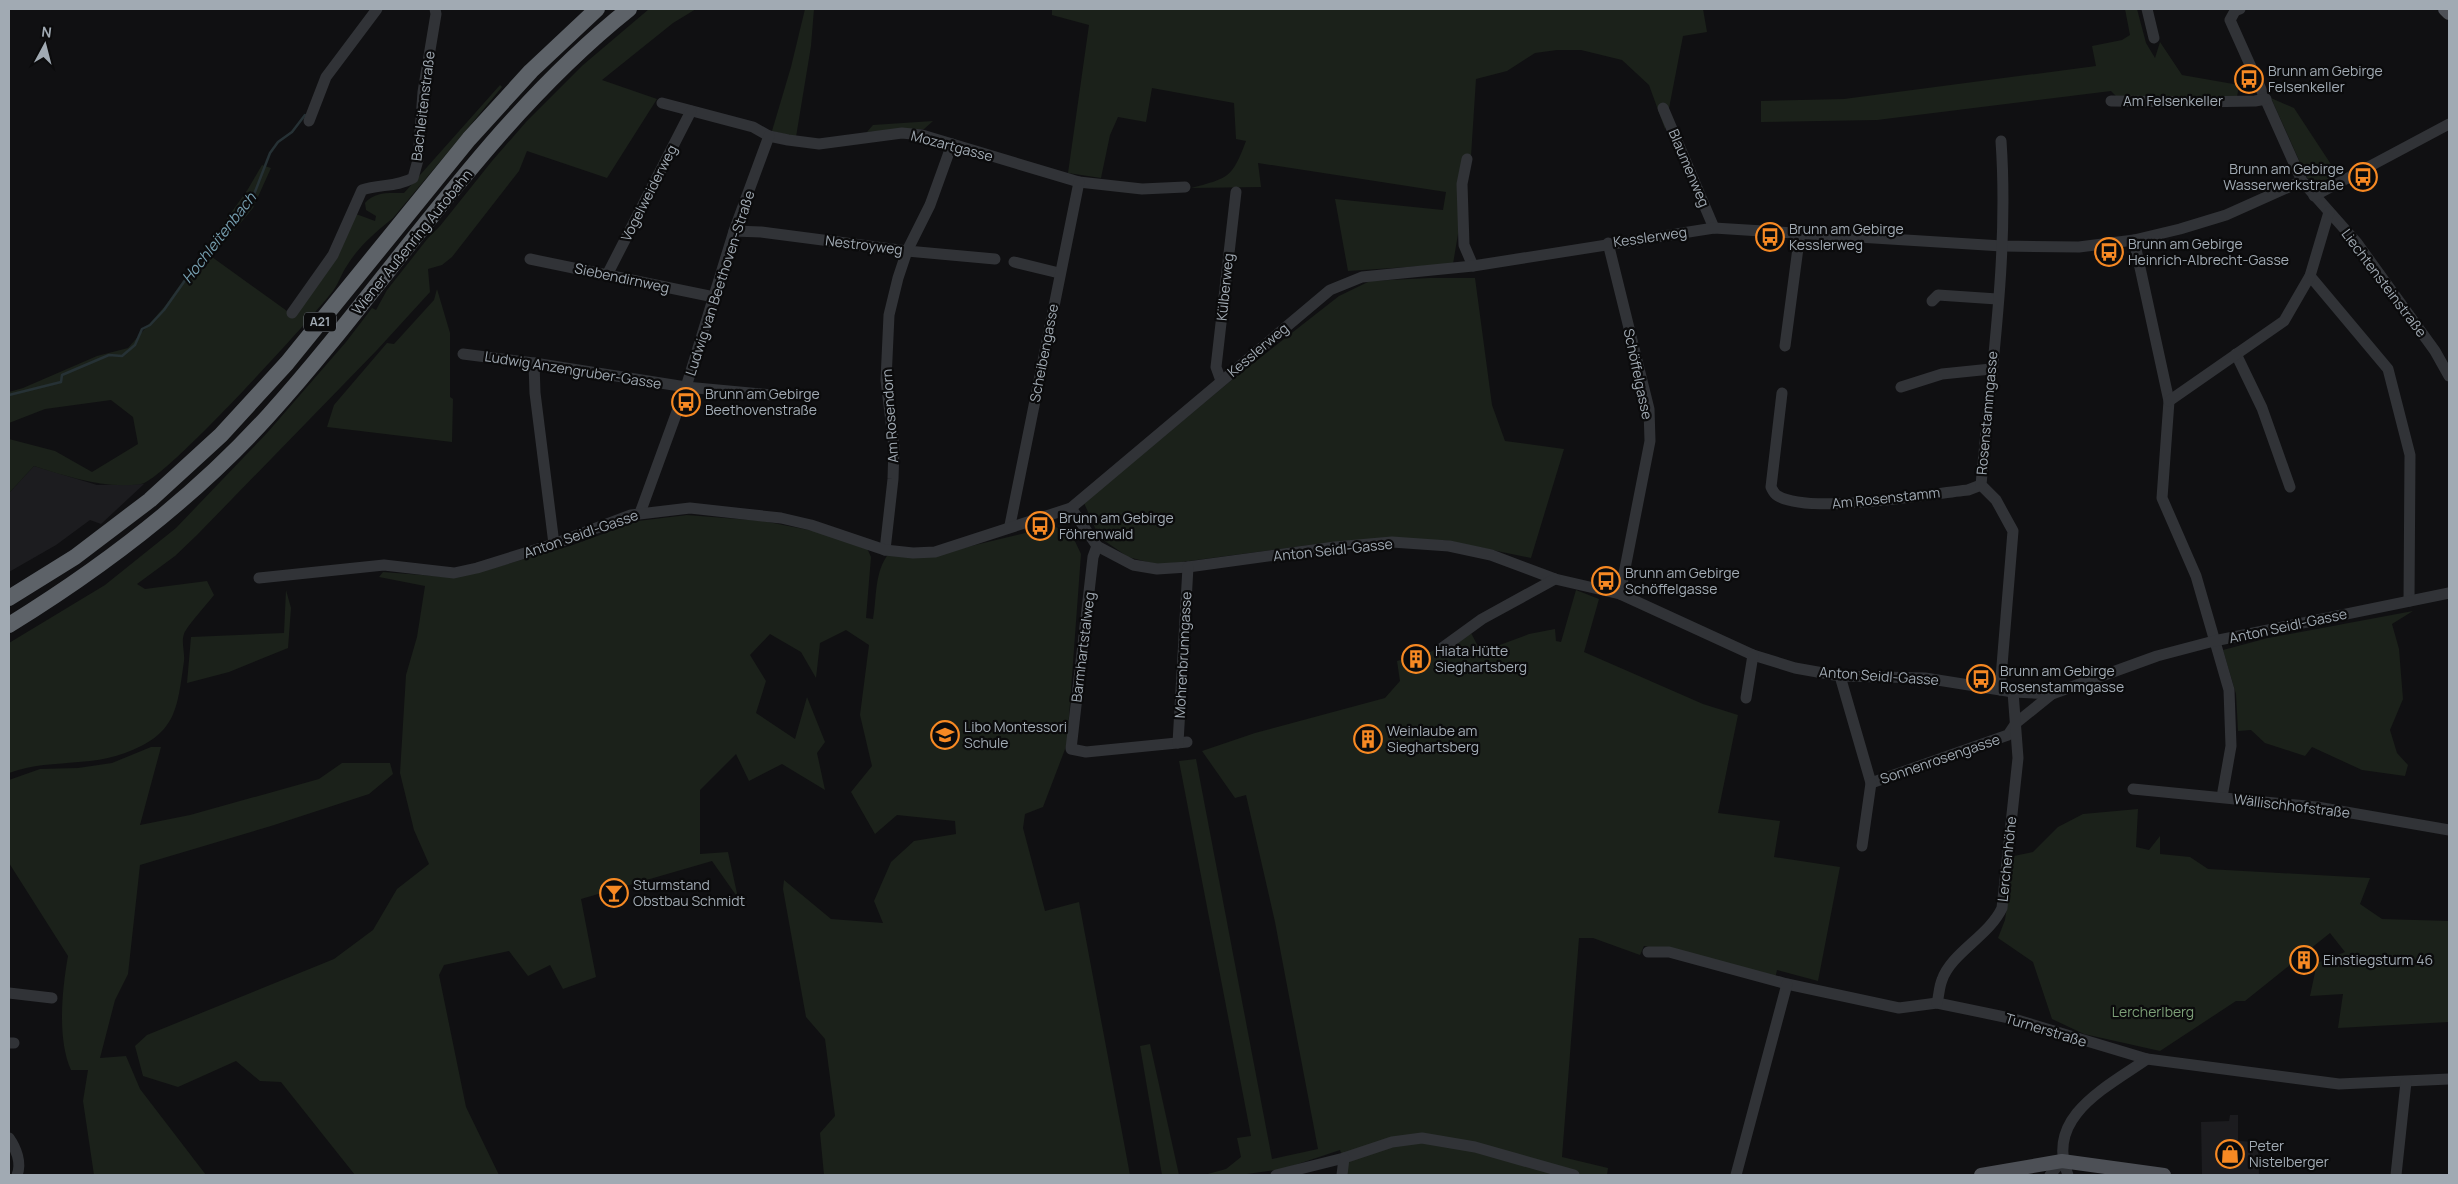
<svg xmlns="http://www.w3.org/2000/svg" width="2458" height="1184" font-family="Manrope,sans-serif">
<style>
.built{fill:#1c1c1f}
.green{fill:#1b211a}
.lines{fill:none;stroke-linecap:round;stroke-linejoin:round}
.stream{stroke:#263135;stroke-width:2.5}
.minor{stroke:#313337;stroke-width:11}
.major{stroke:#4d5056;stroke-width:14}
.highway{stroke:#5d6268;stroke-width:16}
.labels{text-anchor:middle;stroke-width:4.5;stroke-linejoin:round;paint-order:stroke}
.shield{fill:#0b0b0c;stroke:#747a81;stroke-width:1}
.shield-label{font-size:12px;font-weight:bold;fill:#a1aab3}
.poi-label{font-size:14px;fill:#a1aab3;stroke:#0b0b0c;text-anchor:start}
.street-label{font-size:14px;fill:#a1aab3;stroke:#0b0b0c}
.park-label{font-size:14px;fill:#7c9f77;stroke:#0b0b0c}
.water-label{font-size:15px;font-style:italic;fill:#769fb0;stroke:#0b0b0c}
</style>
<rect width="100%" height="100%" fill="#101012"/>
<g class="built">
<path d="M 34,466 L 97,485 L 144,484 L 101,524 L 90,520 L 56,545 L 9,572 L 9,493 Z"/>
<path d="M 2230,1115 L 2238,1115 L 2238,1141 L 2258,1142 L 2259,1175 L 2202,1174 L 2201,1122 L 2229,1121 Z"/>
</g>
<g class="green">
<path d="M 649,9 L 696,9 L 673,23 L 602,80 L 657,99 L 607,178 L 527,151 L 519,171 L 452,257 L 442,265 L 428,269 L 430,292 L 377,350 L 197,535 L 175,556 L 137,584 L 145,589 L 207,581 L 214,595 C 208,603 186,627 184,634 C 181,642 185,653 184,661 C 177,711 176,734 125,753 C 88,767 46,759 9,773 L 9,643 L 105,585 L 176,528 L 267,433 L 346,342 L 372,308 L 376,310 L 387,290 L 428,238 L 440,226 L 492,161 L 526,122 L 583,65 Z"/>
<path d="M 805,9 L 814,9 L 811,46 L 796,137 L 772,131 L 791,67 Z"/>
<path d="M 1052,9 L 1703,9 L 1707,32 L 1683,36 L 1665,129 L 1649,85 L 1622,60 L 1581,50 L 1557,50 L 1535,53 L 1507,71 L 1476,79 L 1471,156 L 1453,264 L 1348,271 L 1335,199 L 1443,210 L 1446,192 L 1258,163 L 1261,187 L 1191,188 C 1229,178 1232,178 1246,141 L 1236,139 L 1234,103 L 1152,88 L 1146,122 L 1118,117 L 1110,135 L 1101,178 L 1068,173 L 1089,25 L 1052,15 Z"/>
<path d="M 2125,9 L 2137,9 L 2146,43 L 2155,58 L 2160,42 L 2182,75 L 2239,85 L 2237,97 L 2117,97 L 2111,91 L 1877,120 L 1761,122 L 1761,101 L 1844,99 L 2096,66 L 2092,46 L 2122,40 L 2130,35 Z"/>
<path d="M 500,85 L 502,87 L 393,218 C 377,231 359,246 348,264 C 342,272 339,283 333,291 C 312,318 164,481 141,484 C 104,489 69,477 34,466 L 9,493 L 9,439 L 55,451 L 92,472 L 138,444 L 133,417 L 111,400 L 45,409 L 9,423 L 9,392 L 23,388 L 97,356 L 128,348 L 165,306 L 248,189 L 262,165 L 271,168 L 253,208 L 212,257 L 294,316 L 339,254 L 356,214 L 375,221 L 376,216 L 366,210 L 365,203 C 375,191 390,193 404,193 Z"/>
<path d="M 2271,98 L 2294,108 L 2338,175 C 2327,181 2320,182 2307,178 Z"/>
<path d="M 933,121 L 924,129 L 867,132 L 873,125 Z"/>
<path d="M 1430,278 L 1475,278 L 1492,405 L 1505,441 L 1564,449 L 1531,558 L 1444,540 L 1324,543 L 1159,565 L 1128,557 L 1099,537 L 1084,503 L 1228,383 L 1339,296 L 1370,281 Z"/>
<path d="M 437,289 L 450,333 L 450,397 L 453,399 L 452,442 L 327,427 L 334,405 L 387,343 L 394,344 L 434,300 Z"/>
<path d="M 687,515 L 763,521 L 819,532 L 866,546 L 871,557 L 866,618 L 873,619 C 877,597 874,572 889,553 L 925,557 L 1054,526 L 1073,537 L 1081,554 L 1067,744 L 1043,807 L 1025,814 L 1023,828 L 1045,911 L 1079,902 L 1130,1175 L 824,1175 L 820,1133 L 835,1116 L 825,1039 L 806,1017 L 783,889 L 784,880 L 831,919 L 883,923 L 874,901 L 891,862 L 914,841 L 956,834 L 955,821 L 897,815 L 875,834 L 851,792 L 872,766 L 860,715 L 869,645 L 846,630 L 820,643 L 816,678 L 801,652 L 770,634 L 750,655 L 766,681 L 756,713 L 795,739 L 807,697 L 825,742 L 817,753 L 825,790 L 782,764 L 749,781 L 736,754 L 700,790 L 700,854 L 728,852 L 738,898 L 712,861 L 581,899 L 596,977 L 563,989 L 550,965 L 528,976 L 509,951 L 444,965 L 439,975 L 466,1107 L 499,1175 L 355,1175 L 281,1082 L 260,1081 L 236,1061 L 178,1087 L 143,1076 L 135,1046 L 147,1035 L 334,959 L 373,930 L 397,889 L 429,864 L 414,830 L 400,773 L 406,675 L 417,637 L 425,586 L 379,577 L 383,572 L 448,577 L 483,571 L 570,546 L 638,521 Z"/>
<path d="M 286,590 L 291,608 L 288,648 L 229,672 L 187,683 L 191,637 L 284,633 Z"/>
<path d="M 1576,590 L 1599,599 L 1584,652 L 1703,704 L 1738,715 L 1718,813 L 1780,821 L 1774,857 L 1840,867 L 1818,981 L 1777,970 L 1775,979 L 1671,951 L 1644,946 L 1640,955 L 1593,938 L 1579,938 L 1562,1157 L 1608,1168 L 1607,1175 L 1348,1175 L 1340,1150 L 1283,1169 L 1240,1175 L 1204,1175 L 1226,1169 L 1241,1157 L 1237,1138 L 1251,1136 L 1179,761 L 1196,759 L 1272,1159 L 1318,1149 L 1275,922 L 1246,795 L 1235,798 L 1202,751 L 1255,733 L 1385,698 L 1400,681 L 1397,661 L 1430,652 L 1471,633 L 1481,652 L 1529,634 L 1555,629 L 1556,641 L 1561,642 Z"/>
<path d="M 2413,611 L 2392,624 L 2399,649 L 2403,699 L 2390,730 L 2397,753 L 2408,765 L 2405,776 L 2362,770 L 2312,747 L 2305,756 L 2265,743 L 2251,730 L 2238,731 L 2236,694 L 2223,650 L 2268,638 Z"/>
<path d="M 151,747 L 161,747 L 140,825 L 190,815 L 319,779 L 342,763 L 390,763 L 393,774 L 369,794 L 271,826 L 140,865 L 128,974 L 115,1000 L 100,1058 L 126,1056 L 140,1089 L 206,1175 L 94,1175 L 83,1101 L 88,1070 L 71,1070 C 57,1039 62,990 68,956 L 9,863 L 9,780 L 40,769 L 78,768 L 112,763 Z"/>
<path d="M 2138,809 L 2136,847 L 2149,850 L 2160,836 L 2160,854 L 2190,857 L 2208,869 L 2370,878 L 2360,904 L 2382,919 L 2449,921 L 2449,1022 L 2338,1028 L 2343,994 L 2310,996 L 2317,963 L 2345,952 L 2330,933 L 2245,1001 L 2236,1001 L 2160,1051 L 2084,1034 L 2052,1019 L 2033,962 L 1998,938 L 2005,920 L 2014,856 L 2033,852 L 2058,827 L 2083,814 Z"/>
<path d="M 1150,1044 L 1179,1175 L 1162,1175 L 1140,1046 Z"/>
</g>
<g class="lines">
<path class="stream" d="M 9,395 L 61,382 L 62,375 L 109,355 L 122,356 L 135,345 L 142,329 L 150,325 L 164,310 L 198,262 L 209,253 L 218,238 L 234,223 L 253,197 L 270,153 L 278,142 L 292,132 L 305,115"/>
<g class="minor">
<path d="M 2147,9 L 2154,38"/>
<path d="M 2240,9 L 2235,11 L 2230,20 L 2302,181 L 2357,243 L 2435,351 L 2449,376"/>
<path d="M 2111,101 L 2197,102 L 2255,101 L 2266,99"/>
<path d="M 662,103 L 753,127 L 769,136 L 788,140 L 819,144 L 902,133 L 922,135 L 1079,182 L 1142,189 L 1185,187"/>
<path d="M 1663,108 L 1714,228"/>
<path d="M 309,121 L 326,77 L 377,9"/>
<path d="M 1467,159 L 1462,184 L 1464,245 L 1473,266"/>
<path d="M 2314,196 L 2449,124"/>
<path d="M 734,231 L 761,232 L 907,251 L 995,259"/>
<path d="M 2134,240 L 2169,401 L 2162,498 L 2196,576 L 2229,690 L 2231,746 L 2222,797"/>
<path d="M 1608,243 L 1649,409 L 1650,441 L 1620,594"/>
<path d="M 530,259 L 714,297"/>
<path d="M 1014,262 L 1059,273"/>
<path d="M 607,275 L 691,111"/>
<path d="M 2310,276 L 2388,369 L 2410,455 L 2409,601"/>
<path d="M 1932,301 L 1938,295 L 1997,299"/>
<path d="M 292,313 L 333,255 L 362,190 C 379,184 397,187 413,178 L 418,160 L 423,92 L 436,14 L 435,9"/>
<path d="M 1785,346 L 1800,233"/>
<path d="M 463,354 L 534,363 L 686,387 L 772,395"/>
<path d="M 2236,354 L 2262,408 L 2290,487"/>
<path d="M 534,363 L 535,393 L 554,544"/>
<path d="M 1221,381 L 1216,367 L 1236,192"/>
<path d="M 1901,387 L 1942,374 L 1991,369"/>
<path d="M 1782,393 L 1771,487 C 1773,491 1774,494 1778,496 C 1811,515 1927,494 1968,490 L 1981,485"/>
<path d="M 2169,401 L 2284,321 L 2310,276 L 2329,212"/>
<path d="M 1071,508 L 1097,546 L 1133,565 L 1157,569 L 1188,567 L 1335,547 L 1392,542 L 1449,546 L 1491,555 L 1555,579 L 1620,594 L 1753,655 L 1795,668 L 1840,676 L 1925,678 L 2013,692 L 2052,694 L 2157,656 L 2214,641 L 2449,593"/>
<path d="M 640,513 L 686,387 L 734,231 L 769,136"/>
<path d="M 1010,525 L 1079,182"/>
<path d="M 1097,546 L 1093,557 L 1071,749 L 1086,752 L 1187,742"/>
<path d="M 885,550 L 893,479 L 894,447 L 886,380 L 889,315 L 898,278 L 907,251 L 930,205 L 952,144"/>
<path d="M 259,578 L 384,565 L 454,573 L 477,568 L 554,544 L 631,515 L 690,508 L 781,518 L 811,525 L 885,550 L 913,553 L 935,552 L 1071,508 L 1330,290 L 1362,277 L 1473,266 L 1714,228 L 2002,246 L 2079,247 L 2134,240 L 2180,229 L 2226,215 L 2302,181"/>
<path d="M 1442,648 L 1482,619 L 1555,579"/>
<path d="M 1840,676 L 1871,783 L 2008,735 L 2016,723 L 2052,694"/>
<path d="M 2000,690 L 2013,531 L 1996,500 L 1981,485 C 1991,371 2009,255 2001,141"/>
<path d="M 1746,698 L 1753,655"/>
<path d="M 1178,743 L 1188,567"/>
<path d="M 2133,789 L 2317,807 L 2449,830"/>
<path d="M 1862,846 L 1871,783"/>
<path d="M 1648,952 L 1669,952 L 1787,984 L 1899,1008 L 1937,1003 L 2014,1019 L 2147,1059 L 2339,1084 L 2449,1079"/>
<path d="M 9,993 L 52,998"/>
<path d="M 1937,1003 C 1939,996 1939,987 1942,980 C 1951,953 1989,936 2002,908 L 2018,758 L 2013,692"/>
<path d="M 9,1043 L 14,1043"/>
<path d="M 9,1138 C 16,1148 22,1163 17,1175"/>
<path d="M 1276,1175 L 1344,1158 L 1392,1142 L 1422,1138 L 1475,1147 L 1574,1175"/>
<path d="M 1342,1175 L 1344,1158"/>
<path d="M 1736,1175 L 1787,984"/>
<path d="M 2050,1175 L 2062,1161"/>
<path d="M 2068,1175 C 2044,1117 2107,1087 2147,1059"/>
<path d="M 2396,1175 L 2406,1082"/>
</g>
<g class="major">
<path d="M 2445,9 L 2449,13"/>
<path d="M 1981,1175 L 2062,1161 L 2164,1175"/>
</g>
<g class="highway">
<path d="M 9,598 L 75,557 L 150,500 L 221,435 L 287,363 L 469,139 L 531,71 L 597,9"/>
<path d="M 9,625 C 103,567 194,498 269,415 C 390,281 487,122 629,9"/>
</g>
</g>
<defs>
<symbol id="bus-ring" viewBox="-11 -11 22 22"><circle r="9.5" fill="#0b0b0c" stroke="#f78923" stroke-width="1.5"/><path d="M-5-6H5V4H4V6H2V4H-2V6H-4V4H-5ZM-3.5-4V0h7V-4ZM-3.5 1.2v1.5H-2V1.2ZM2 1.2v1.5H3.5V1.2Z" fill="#f78923"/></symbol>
<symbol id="building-ring" viewBox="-11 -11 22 22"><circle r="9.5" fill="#0b0b0c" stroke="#f78923" stroke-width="1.5"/><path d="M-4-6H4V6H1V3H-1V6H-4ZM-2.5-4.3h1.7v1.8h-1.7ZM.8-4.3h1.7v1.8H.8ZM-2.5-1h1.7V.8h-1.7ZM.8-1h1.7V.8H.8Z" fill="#f78923"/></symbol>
<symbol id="school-ring" viewBox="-11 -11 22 22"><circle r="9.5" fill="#0b0b0c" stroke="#f78923" stroke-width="1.5"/><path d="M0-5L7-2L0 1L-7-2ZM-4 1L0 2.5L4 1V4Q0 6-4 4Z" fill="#f78923"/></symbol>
<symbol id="bar-ring" viewBox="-11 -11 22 22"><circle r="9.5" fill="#0b0b0c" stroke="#f78923" stroke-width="1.5"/><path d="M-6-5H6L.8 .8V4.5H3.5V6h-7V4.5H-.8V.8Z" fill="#f78923"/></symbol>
<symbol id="shop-ring" viewBox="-11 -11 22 22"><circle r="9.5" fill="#0b0b0c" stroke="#f78923" stroke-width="1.5"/><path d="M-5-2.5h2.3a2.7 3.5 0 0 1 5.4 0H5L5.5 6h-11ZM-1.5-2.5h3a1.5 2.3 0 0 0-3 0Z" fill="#f78923"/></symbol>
</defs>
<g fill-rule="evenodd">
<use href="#bus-ring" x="2233" y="63" width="32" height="32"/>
<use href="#bus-ring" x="2347" y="161" width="32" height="32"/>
<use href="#bus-ring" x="1754" y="221" width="32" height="32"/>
<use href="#bus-ring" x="2093" y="236" width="32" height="32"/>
<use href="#bus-ring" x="670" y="386" width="32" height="32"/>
<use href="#bus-ring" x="1024" y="510" width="32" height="32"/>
<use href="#bus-ring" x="1590" y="565" width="32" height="32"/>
<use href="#building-ring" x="1400" y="643" width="32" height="32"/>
<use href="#bus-ring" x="1965" y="663" width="32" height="32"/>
<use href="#school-ring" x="929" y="719" width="32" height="32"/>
<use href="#building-ring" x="1352" y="723" width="32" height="32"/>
<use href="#bar-ring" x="598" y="877" width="32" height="32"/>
<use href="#building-ring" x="2288" y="944" width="32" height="32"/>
<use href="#shop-ring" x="2214" y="1138" width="32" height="32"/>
</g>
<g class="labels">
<rect class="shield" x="304" y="312.5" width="32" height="19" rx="4"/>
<g class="shield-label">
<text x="320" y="326">A21</text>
</g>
<g class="poi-label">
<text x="2268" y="76">Brunn am Gebirge<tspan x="2268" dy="16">Felsenkeller</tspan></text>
<text x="2344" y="174" text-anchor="end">Brunn am Gebirge<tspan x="2344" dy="16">Wasserwerkstraße</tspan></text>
<text x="1789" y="234">Brunn am Gebirge<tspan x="1789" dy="16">Kesslerweg</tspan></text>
<text x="2128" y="249">Brunn am Gebirge<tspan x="2128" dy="16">Heinrich-Albrecht-Gasse</tspan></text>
<text x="705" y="399">Brunn am Gebirge<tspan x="705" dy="16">Beethovenstraße</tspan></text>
<text x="1059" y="523">Brunn am Gebirge<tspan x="1059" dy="16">Föhrenwald</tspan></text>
<text x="1625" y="578">Brunn am Gebirge<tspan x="1625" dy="16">Schöffelgasse</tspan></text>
<text x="1435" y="656">Hiata Hütte<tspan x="1435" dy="16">Sieghartsberg</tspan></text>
<text x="2000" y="676">Brunn am Gebirge<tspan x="2000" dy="16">Rosenstammgasse</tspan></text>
<text x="964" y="732">Libo Montessori<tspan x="964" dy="16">Schule</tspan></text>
<text x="1387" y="736">Weinlaube am<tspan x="1387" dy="16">Sieghartsberg</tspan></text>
<text x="633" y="890">Sturmstand<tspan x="633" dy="16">Obstbau Schmidt</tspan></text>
<text x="2323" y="965">Einstiegsturm 46</text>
<text x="2249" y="1151">Peter<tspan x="2249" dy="16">Nistelberger</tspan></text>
</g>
<g class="street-label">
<text x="2173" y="106">Am Felsenkeller</text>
<text transform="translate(423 106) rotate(-83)" y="5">Bachleitenstraße</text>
<text transform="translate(952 146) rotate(15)" y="5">Mozartgasse</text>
<text transform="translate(1689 168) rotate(67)" y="5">Blaumenweg</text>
<text transform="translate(649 193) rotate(-63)" y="5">Vogelweiderweg</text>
<text transform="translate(1650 237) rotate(-8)" y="5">Kesslerweg</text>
<text transform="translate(412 242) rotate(-51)" y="5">Wiener Außenring Autobahn</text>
<text transform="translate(864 245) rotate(7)" y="5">Nestroyweg</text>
<text transform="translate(622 278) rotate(12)" y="5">Siebendirnweg</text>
<text transform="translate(720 283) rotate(-72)" y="5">Ludwig van Beethoven-Straße</text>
<text transform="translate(2384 283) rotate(53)" y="5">Liechtensteinstraße</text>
<text transform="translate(1225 287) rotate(-84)" y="5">Külberweg</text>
<text transform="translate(1258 350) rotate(-40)" y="5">Kesslerweg</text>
<text transform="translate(1044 353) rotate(-79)" y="5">Scheibengasse</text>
<text transform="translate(573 370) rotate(9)" y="5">Ludwig Anzengruber-Gasse</text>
<text transform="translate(1638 374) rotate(78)" y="5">Schöffelgasse</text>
<text transform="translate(1987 413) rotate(-85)" y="5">Rosenstammgasse</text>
<text transform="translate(890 416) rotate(-94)" y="5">Am Rosendorn</text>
<text transform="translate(1886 498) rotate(-6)" y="5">Am Rosenstamm</text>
<text transform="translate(581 534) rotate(-19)" y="5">Anton Seidl-Gasse</text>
<text transform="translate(1333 550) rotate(-6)" y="5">Anton Seidl-Gasse</text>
<text transform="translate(2288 626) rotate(-12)" y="5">Anton Seidl-Gasse</text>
<text transform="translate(1083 647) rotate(-83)" y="5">Barmhartstalweg</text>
<text transform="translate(1183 655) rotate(-87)" y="5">Mohrenbrunngasse</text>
<text transform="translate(1879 676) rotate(4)" y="5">Anton Seidl-Gasse</text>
<text transform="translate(1940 759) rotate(-19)" y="5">Sonnenrosengasse</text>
<text transform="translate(2292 806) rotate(7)" y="5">Wällischhofstraße</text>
<text transform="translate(2007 859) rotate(-84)" y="5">Lerchenhöhe</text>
<text transform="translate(2046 1030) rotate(17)" y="5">Turnerstraße</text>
</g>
<g class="park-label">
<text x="2153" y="1017">Lercherlberg</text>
</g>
<g class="water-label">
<text transform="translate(219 238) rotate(-52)" y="5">Hochleitenbach</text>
</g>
</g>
<rect width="2458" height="1184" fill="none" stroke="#a1aab3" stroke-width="20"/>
<g transform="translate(45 45) rotate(7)" stroke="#0b0b0c" stroke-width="4" paint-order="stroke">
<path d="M0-4L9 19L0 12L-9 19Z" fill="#a1aab3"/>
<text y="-8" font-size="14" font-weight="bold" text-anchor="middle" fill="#a1aab3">N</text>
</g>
</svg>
